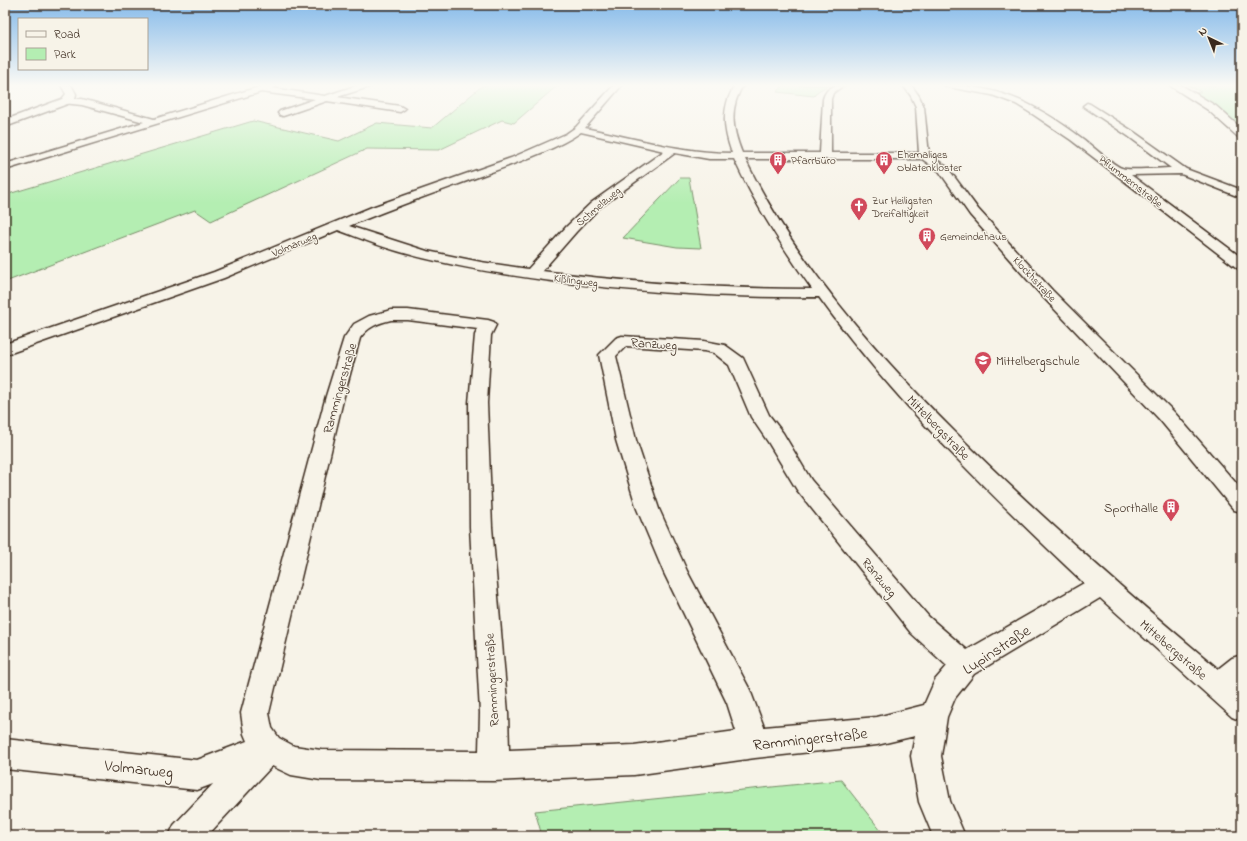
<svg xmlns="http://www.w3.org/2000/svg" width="1247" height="841" font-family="'Indie Flower',sans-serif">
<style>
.green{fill:#b4eeb2;stroke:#788c68}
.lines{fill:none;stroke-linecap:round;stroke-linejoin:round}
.minor-casing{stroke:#3b2a1e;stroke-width:3}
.tertiary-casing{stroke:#3b2a1e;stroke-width:3}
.secondary-casing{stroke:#3b2a1e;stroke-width:3}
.minor{fill:#f7f3e8;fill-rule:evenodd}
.tertiary{fill:#f7f3e8;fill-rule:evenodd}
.secondary{fill:#f7f3e8;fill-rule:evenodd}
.labels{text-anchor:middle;stroke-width:3;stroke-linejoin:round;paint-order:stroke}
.far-poi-label{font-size:11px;fill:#3b2a1e;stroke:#f7f3e8;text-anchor:start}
.far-street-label{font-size:11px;fill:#3b2a1e;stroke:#f7f3e8}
.street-label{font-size:13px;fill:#3b2a1e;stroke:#f7f3e8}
.poi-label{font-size:13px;fill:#3b2a1e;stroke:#f7f3e8;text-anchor:start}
.near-street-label{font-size:16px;fill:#3b2a1e;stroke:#f7f3e8}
</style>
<rect width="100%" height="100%" fill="#f7f3e8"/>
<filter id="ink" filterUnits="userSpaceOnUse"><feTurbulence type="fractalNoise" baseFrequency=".025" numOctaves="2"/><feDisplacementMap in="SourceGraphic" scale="8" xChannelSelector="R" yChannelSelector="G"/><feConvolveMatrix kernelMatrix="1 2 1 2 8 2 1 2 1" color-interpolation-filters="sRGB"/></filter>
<g filter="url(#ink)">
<g class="green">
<path d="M 483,85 L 558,85 L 514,123 L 502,120 L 439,150 L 367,149 L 211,221 L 195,210 L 5,282 L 5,195 L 253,121 L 339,141 L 377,123 L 432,128 Z"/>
<path d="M 784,85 L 829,85 L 818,91 L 814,96 L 777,92 Z"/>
<path d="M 1187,85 L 1242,85 L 1242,131 L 1194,93 L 1201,92 Z"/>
<path d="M 680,178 L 689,178 L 701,248 L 677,247 L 623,238 Z"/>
<path d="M 841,780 L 885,836 L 542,836 L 535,811 Z"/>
</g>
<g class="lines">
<defs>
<g id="minor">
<path d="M 265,85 L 278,85 L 272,88 L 325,96 L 358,85 L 370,85 L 369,87 L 337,97 L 400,106 L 405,109 L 400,112 L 327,101 L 283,116 L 280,115 L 278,113 L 280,111 L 315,99 L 261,92 L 5,170 L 5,164 L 144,122 L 82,105 L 63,103 L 62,101 L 63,99 L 82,99 L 154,119 Z"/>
<path d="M 614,85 L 622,85 L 585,128 C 634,138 682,153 732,153 C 723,129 721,107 735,85 L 743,85 C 729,109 732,128 742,153 L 820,153 L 823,99 C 826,88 833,85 844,85 L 833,93 L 831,99 L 831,153 L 919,153 L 916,107 L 911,96 L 903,85 L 911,85 L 919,96 L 924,107 L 929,155 L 947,167 L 978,209 L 1052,290 L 1174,412 L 1242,490 L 1242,512 L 1234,510 L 1160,420 L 1042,296 L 970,215 L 939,171 L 922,159 L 745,159 C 795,262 874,351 954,431 C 1038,515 1127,593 1218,669 L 1232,658 L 1242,655 L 1242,683 L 1238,686 L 1242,689 L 1242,721 L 1232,717 L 1100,598 L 974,674 L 955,698 L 947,717 L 941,756 L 950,801 L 965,836 L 933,836 L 919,802 L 911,756 L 915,736 L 877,745 L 755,758 L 634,775 L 494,781 L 321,780 L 291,775 L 272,766 L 207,836 L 169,836 L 174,825 L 213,784 L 197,790 L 5,769 L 5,739 L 197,760 L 247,741 L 244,734 L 241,713 L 326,396 L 344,338 L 354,324 L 369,316 L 391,310 L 408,310 L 488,320 L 494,322 L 496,325 L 491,335 L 487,403 L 492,527 L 508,713 L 509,750 L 634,745 L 736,731 L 727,703 L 664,573 L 637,509 L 616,440 L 599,355 L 616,338 L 622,336 L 704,341 L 725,345 L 743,358 L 769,415 L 783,433 L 811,480 L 929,617 L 967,650 L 1084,583 C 990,494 895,402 819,297 C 732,298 645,293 559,282 C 507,275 454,267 404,253 C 381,247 360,238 338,230 L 224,278 L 5,355 L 5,344 L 214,272 L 372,207 L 511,158 L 566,134 L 576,127 ZM 581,132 L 664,151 L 591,203 L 567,226 L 528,269 L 481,262 L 427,251 L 349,226 C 394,207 440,191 486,174 C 516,163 555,150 581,132 ZM 675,153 L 709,159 L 734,159 C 755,205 783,248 812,289 C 722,289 632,283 542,271 L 576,232 L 599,208 ZM 391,320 L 408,320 L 478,329 L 475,335 L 469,403 L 470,527 L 480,713 L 479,751 L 321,750 L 294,746 L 279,738 L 272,728 L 269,713 L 344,396 L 360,338 C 368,327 378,323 391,320 ZM 626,346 L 704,351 L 714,353 L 729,365 L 751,417 L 768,442 L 797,490 L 911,633 L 947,666 L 935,680 L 924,705 L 877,717 L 764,727 L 750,690 L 687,571 L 659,509 L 636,440 L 616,356 Z"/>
<path d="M 944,85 C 1000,85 1039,106 1083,139 C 1091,145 1114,166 1122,168 C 1128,171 1162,168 1171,168 L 1128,136 L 1083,106 L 1087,103 L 1090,104 L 1134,132 L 1186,169 L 1242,190 L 1242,198 L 1181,174 L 1131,175 L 1242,258 L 1242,269 L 1237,268 L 1071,140 L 1034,115 L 1016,104 L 992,95 L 948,87 Z"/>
</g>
<path id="tertiary" d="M 1169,85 L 1181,85 L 1216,106 L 1242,129 L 1242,138 L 1238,137 L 1208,110 Z"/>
<path id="secondary" d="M 61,85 L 71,85 L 76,94 L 75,99 L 70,103 L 5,127 L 5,120 L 62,99 L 66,94 Z"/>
</defs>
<use href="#minor" class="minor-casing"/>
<use href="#tertiary" class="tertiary-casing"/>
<use href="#secondary" class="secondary-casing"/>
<use href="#minor" class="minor"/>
<use href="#tertiary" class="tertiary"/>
<use href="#secondary" class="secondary"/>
</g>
</g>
<linearGradient id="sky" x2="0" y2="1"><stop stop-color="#85baea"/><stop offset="0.42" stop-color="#fbfaf5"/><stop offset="1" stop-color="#fbfaf5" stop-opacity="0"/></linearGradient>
<rect width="1247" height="203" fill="url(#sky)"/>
<defs>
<symbol id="building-pin" viewBox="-11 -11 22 30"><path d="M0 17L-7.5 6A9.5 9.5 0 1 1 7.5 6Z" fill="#d1495b" stroke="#f7f3e8"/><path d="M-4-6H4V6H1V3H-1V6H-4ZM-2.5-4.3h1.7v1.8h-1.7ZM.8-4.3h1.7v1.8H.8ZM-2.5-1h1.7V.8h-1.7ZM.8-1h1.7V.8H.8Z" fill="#fff"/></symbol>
<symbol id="church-pin" viewBox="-11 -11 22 30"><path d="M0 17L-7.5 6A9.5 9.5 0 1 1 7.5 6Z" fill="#d1495b" stroke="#f7f3e8"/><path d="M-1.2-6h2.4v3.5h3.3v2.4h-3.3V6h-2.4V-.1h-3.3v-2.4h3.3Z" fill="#fff"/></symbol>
<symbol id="school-pin" viewBox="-11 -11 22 30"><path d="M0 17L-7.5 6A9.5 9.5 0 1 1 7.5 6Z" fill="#d1495b" stroke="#f7f3e8"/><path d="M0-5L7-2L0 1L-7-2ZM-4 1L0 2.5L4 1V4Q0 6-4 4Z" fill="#fff"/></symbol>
</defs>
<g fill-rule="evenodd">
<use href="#building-pin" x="768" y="150" width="20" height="27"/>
<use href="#building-pin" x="874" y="150" width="20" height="27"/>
<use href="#church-pin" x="849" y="196" width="20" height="27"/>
<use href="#building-pin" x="917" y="226" width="20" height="27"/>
<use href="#school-pin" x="973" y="350" width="20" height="27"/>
<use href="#building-pin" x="1161" y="497" width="20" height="27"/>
</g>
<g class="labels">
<g class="far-poi-label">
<text x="897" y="158">Ehemaliges<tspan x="897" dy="13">Oblatenkloster</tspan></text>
<text x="791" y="164">Pfarrbüro</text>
<text x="872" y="204">Zur Heiligsten<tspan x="872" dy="13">Dreifaltigkeit</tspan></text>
<text x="940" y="240">Gemeindehaus</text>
</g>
<g class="far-street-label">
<text transform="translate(1131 181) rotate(38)" y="4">Pflummernstraße</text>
<text transform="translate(598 206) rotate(-40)" y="4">Schmelzweg</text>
<text transform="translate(294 244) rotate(-23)" y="4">Volmarweg</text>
<text transform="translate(1035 279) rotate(47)" y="4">Klockhstraße</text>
<text transform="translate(576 280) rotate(7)" y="4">Kißlingweg</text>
</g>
<g class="street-label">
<text transform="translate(654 343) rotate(4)" y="5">Ranzweg</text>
<text transform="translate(339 388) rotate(-74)" y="5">Rammingerstraße</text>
<text transform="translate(939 427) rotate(46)" y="5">Mittelbergstraße</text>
<text transform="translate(880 577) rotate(50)" y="5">Ranzweg</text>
<text transform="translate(1174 649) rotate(41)" y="5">Mittelbergstraße</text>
<text transform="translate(491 680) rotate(-93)" y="5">Rammingerstraße</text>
</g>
<g class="poi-label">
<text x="996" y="365">Mittelbergschule</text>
<text x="1158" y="512" text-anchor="end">Sporthalle</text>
</g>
<g class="near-street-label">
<text transform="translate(996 649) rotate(-33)" y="6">Lupinstraße</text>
<text transform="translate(810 738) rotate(-6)" y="6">Rammingerstraße</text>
<text transform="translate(139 768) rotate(6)" y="6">Volmarweg</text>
</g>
</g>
<rect width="1247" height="841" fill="none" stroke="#f7f3e8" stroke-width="20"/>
<rect x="10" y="10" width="1227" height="821" fill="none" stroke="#3b2a1e" stroke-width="1.5" filter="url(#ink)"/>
<rect x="18" y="18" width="130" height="52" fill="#f7f3e8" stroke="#aca397"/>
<rect x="26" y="31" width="20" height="6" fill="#f7f3e8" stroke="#aca397"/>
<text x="54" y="38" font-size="12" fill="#3b2a1e">Road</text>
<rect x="26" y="48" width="20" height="12" fill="#b4eeb2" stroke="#aca397"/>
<text x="54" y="58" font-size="12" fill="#3b2a1e">Park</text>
<g transform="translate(1209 38) rotate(317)" stroke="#f7f3e8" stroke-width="3" paint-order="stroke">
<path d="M0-3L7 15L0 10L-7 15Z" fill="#3b2a1e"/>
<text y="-6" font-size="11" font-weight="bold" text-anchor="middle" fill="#3b2a1e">N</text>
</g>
</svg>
